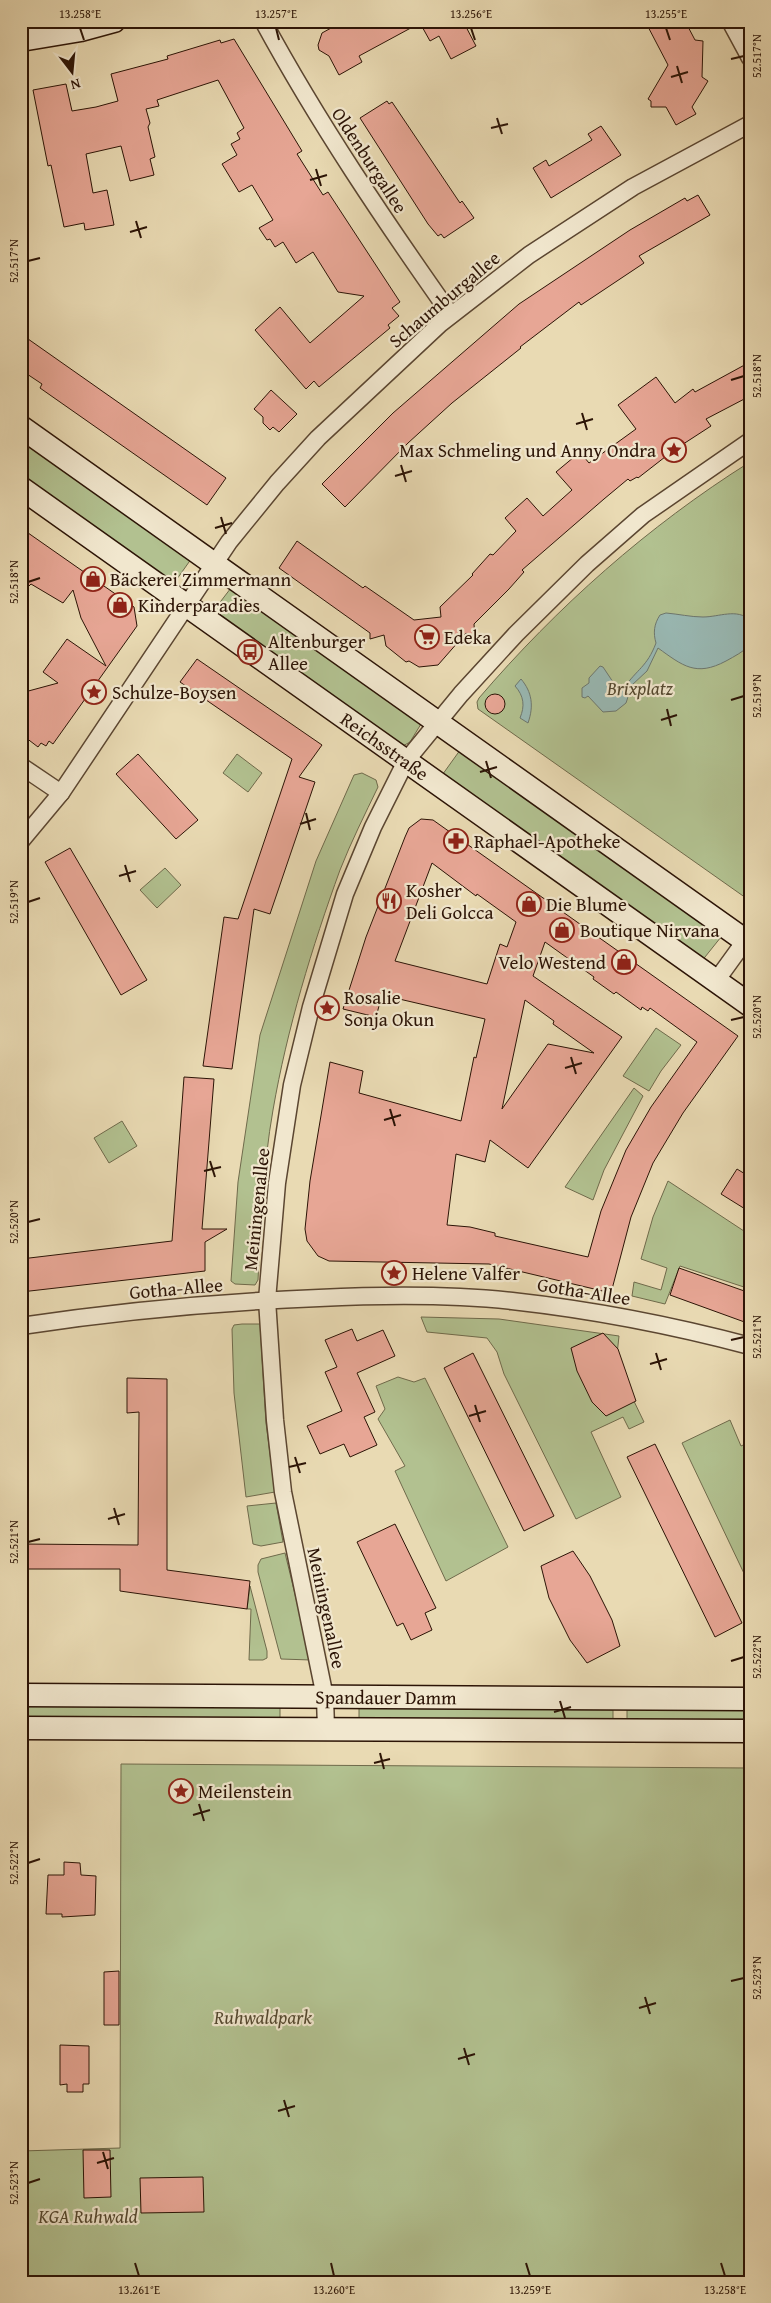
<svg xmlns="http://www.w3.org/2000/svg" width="771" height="2303" font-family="'Gentium Book Plus',serif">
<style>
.green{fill:#b2c190;stroke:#6f6a4b}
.water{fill:#99b9b4;stroke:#6d776e}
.building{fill:#e7a695;stroke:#2c1406;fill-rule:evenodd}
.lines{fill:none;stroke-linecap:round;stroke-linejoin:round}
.minor-casing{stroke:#5b4631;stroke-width:19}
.secondary-casing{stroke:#2c1406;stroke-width:25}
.minor{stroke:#f1e7ce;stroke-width:16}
.secondary{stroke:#f1e7ce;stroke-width:22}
.ticks{fill:none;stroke:#2c1406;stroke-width:2}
.labels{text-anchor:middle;stroke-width:4.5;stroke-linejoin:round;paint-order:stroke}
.street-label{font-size:19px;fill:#2c1406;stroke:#f1e7ce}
.poi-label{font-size:19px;fill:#2c1406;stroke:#f1e7ce;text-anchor:start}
.park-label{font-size:19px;font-style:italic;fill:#54482f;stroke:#f1e7ce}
.neatline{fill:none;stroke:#2c1406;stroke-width:2}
.ticks-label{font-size:12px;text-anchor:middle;fill:#2c1406}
</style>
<rect width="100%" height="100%" fill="#e9dab3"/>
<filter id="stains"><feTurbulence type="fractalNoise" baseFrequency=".004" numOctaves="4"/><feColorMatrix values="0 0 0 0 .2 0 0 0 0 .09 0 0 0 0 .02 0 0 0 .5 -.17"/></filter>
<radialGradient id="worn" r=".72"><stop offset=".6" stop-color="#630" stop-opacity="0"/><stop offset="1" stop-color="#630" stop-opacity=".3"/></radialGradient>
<g class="green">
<path d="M 21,432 L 194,555 L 172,586 L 21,479 Z"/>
<path d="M 750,462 L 750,898 L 746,898 L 478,709 L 477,702 L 479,698 C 557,607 648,526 750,462 Z"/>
<path d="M 234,584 L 421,724 L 410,742 L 401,747 L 211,614 Z"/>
<path d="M 463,746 L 725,932 L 701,962 L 440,778 Z"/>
<path d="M 237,754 L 262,773 L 248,792 L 223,773 Z"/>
<path d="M 362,773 L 376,780 L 378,787 C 365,814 351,842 340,870 C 312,947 287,1029 273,1110 C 263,1167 261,1223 258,1280 L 255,1285 L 235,1284 L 231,1281 L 238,1182 L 260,1035 L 316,861 L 354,775 Z"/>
<path d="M 165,868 L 181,885 L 157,908 L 140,890 Z"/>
<path d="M 656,1028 L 681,1045 L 661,1071 L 649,1091 L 623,1076 Z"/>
<path d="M 634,1088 L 643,1096 L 604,1170 L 593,1200 L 565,1187 Z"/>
<path d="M 122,1121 L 137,1146 L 109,1163 L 94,1138 Z"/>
<path d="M 668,1181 L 750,1235 L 750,1289 L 680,1266 L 665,1304 L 632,1296 L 634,1282 L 661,1290 L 667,1268 L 641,1259 L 653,1217 Z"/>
<path d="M 421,1317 L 499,1319 L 619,1336 L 616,1364 L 644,1422 L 629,1429 L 623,1417 L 591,1432 L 621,1497 L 576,1519 L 504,1374 L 497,1352 L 487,1338 L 427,1332 Z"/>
<path d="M 242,1324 L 260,1324 L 266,1423 L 275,1492 L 246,1497 L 234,1393 L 232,1329 L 234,1325 Z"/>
<path d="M 398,1377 L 414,1382 L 425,1378 L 508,1547 L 446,1581 L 395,1471 L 405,1466 L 378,1419 L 385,1409 L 376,1386 Z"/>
<path d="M 730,1420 L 741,1446 L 750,1442 L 750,1586 L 682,1443 Z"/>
<path d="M 276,1503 L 283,1542 L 261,1546 L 253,1544 L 247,1506 Z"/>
<path d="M 285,1553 L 311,1660 L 281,1659 L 258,1572 L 258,1565 L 261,1559 Z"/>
<path d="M 250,1586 L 267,1651 L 267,1658 L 263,1660 L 249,1660 L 251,1609 L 247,1609 Z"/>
<path d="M 21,1706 L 280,1707 L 280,1718 L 21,1717 Z"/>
<path d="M 359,1708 L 613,1710 L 613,1720 L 359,1718 Z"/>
<path d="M 627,1710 L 750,1710 L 750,1721 L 627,1720 Z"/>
<path d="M 121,1764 L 750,1768 L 750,2282 L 21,2282 L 21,2151 L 120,2148 Z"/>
</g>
<g class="water">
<path d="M 666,613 C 678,614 691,617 703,617 C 719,617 737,608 750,620 L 750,645 C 743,652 735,656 726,661 C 696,677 683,666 658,648 L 647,671 L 632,685 L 626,703 L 616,711 L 603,712 L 588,696 L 585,698 L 582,697 L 582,688 L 589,683 L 589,678 L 600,666 L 603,667 L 617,688 L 624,688 C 637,669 647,667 656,643 C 653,633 654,624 660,615 Z"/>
<path d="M 521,679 C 532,692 534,706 528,723 L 520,718 C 525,706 524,696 515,686 Z"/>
</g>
<g class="building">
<path d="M 359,21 L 466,21 L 464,23 L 476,46 L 451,59 L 439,36 L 430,41 L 420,23 L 359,56 L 362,62 L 339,75 L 329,56 L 319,50 L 318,45 L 322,33 L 342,22 L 346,28 Z"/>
<path d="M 645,21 L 685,21 L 695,40 L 703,41 L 702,77 L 708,81 L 692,107 L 696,114 L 676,125 L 666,107 L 651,107 L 651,101 L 648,99 L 668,65 Z"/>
<path d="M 234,39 L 302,151 L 297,154 L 323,195 L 328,192 L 400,302 L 392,308 L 399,316 L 388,325 L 390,328 L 319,387 L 314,381 L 306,389 L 255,330 L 280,307 L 310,343 L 364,296 L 338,292 L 313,252 L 296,263 L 283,242 L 275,247 L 270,239 L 267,240 L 259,228 L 273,220 L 252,185 L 239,192 L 222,164 L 237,155 L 231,144 L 240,139 L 237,133 L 244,128 L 218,80 L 157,100 L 159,106 L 146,109 L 150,123 L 148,127 L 155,157 L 150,159 L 154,175 L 130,181 L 121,146 L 86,154 L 93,193 L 107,190 L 114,225 L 85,230 L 84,223 L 64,227 L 51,165 L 48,166 L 33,90 L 66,84 L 72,111 L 96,107 L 118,101 L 111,74 L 168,59 L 167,56 L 220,40 L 221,43 Z"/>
<path d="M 387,101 L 389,104 L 392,102 L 460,203 L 462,201 L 474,218 L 444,238 L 441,234 L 438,236 L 428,224 L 360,118 Z"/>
<path d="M 601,126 L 621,155 L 551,198 L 533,168 L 546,160 L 549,166 L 592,140 L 588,134 Z"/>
<path d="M 698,195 L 710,215 L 639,256 L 644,263 L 581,305 L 579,302 L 520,347 L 521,348 L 452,403 L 408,443 L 345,507 L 322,484 L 393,413 L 519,304 L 630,230 L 685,198 L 687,201 Z"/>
<path d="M 21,334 L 226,478 L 207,505 L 40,388 L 42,384 L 21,370 Z"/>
<path d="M 750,362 L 750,396 L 706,419 L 711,426 L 674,450 L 638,478 L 637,477 L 630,481 L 628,479 L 604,499 L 522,570 L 524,572 L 509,589 L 474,624 L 475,641 L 466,633 L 438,665 L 419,667 L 409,661 L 406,662 L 386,646 L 384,635 L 370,639 L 370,633 L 279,568 L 297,541 L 363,588 L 365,586 L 414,620 L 441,617 L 440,607 L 473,575 L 472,574 L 490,554 L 493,555 L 516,531 L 505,518 L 527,498 L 543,516 L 572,490 L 556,472 L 580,452 L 589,463 L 636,429 L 618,405 L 656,377 L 675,403 L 693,389 L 695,392 Z"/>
<path d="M 271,390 L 297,414 L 279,432 L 273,427 L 270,430 L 263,423 L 263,417 L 254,409 Z"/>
<path d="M 21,528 L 134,607 L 137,626 L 53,744 L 49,741 L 46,746 L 41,743 L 38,747 L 21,734 L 21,693 L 58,683 L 43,672 L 67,639 L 106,666 L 81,618 L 73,590 L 63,603 L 31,584 L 22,593 Z"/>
<path d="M 197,659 L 322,745 L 299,777 L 315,782 L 270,914 L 254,909 L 232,1069 L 203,1066 L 224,917 L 238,919 L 292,759 L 180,682 Z"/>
<circle cx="495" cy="704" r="10"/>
<path d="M 138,754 L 198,820 L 176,839 L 116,774 Z"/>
<path d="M 421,819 L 433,820 L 738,1036 L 683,1113 L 653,1163 L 631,1217 L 611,1293 L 489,1264 L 329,1261 L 318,1256 L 307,1241 L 305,1229 L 310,1181 L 330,1062 L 363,1071 L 359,1093 L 461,1121 L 474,1057 L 476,1058 L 485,1019 L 382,995 L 376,1017 L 343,1009 L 366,937 L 405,837 L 409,828 ZM 432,863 L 476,896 L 477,894 L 516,922 L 507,947 L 500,944 L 487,984 L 395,961 ZM 545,942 L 594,977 L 593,979 L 614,994 L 616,992 L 641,1010 L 642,1007 L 648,1011 L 650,1008 L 697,1042 L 651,1107 L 626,1150 L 601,1211 L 588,1257 L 495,1236 L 495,1233 L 470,1227 L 447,1225 L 456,1154 L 485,1162 L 490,1140 L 528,1168 L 622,1037 L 533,976 ZM 525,1000 L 554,1021 L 553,1024 L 594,1053 L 548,1044 L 502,1109 Z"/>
<path d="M 70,848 L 147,980 L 121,995 L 45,862 Z"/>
<path d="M 184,1077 L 214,1079 L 202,1229 L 227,1229 L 205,1242 L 205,1271 L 21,1292 L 21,1259 L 172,1241 Z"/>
<path d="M 737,1169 L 750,1177 L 750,1212 L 721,1194 Z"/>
<path d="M 679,1268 L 750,1293 L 750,1324 L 670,1295 Z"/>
<path d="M 352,1329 L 357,1341 L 383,1330 L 395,1356 L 357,1373 L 375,1412 L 364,1417 L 377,1445 L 350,1457 L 344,1444 L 320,1454 L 307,1426 L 342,1411 L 325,1372 L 337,1367 L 325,1340 Z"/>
<path d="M 603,1333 L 618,1349 L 636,1401 L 606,1416 L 592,1402 L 577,1371 L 571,1348 Z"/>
<path d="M 473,1353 L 554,1516 L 524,1531 L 444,1368 Z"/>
<path d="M 127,1378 L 167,1379 L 167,1570 L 250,1581 L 247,1609 L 120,1591 L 120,1569 L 21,1569 L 21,1544 L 138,1545 L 139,1412 L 127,1413 Z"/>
<path d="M 655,1444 L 742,1623 L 715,1637 L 627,1457 Z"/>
<path d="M 395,1524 L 436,1608 L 425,1613 L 432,1630 L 411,1640 L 403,1623 L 397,1626 L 357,1542 Z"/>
<path d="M 573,1551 L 590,1576 L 612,1620 L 620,1646 L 587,1663 L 570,1640 L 549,1598 L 541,1566 Z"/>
<path d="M 64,1862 L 80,1863 L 81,1875 L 96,1876 L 95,1915 L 62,1917 L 62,1914 L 46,1914 L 48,1875 L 64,1875 Z"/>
<path d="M 119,1971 L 119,2025 L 104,2025 L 104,1972 Z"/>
<path d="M 60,2045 L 89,2046 L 89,2084 L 83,2084 L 83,2092 L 67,2092 L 67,2084 L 60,2085 Z"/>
<path d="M 83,2150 L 110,2150 L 111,2197 L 84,2198 Z"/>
<path d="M 203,2177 L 204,2212 L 141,2213 L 140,2178 Z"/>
</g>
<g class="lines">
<defs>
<g id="minor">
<path d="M 263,21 C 319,124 384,220 451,315"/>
<path d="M 730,21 L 750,58"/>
<path d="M 21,766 L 61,793"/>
<path d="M 21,841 L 61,793 L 229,542 L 277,483 L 318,438 L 440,324 L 529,255 L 633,187 L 750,124"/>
<path d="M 716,981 L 750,934"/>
<path d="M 21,1326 C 120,1311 220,1302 319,1298 C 383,1295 448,1294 512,1301 C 593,1310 671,1325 750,1346"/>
<path d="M 326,1729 L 325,1697 L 283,1492 L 275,1420 L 267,1300 L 277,1183 L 292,1085 L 311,1007 L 345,894 L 373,827 L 406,761 L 461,694 L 516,634 L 587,564 L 643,515 L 750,441"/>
</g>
<g id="secondary">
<path d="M 21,40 L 81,30 L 114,21"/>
<path d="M 21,427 L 750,944"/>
<path id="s1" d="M 21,488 L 750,1005"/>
<path id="s2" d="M 21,1695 L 750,1699"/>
<path d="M 21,1728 L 750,1731"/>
</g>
</defs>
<use href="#minor" class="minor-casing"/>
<use href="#secondary" class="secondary-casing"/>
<use href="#minor" class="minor"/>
<use href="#secondary" class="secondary"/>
</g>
<path class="ticks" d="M 80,28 L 84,40M 276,28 L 279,40M 471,28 L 475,40M 666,28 L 670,40M 731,59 L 744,56M 677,66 L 682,83M 671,77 L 688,72M 497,118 L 502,134M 491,128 L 508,124M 316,169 L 321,186M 310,180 L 327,175M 136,221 L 141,238M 130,232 L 147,227M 28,261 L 40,258M 731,380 L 744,376M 582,413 L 587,430M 576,424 L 593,419M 401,465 L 406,482M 395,476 L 412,471M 221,517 L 226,534M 215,528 L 232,523M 28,582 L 40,578M 731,700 L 744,696M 667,709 L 671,726M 661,720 L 677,715M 486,761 L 491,778M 480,772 L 497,767M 306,813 L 310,830M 300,824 L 316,819M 125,865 L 130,882M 119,876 L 136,871M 28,902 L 40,898M 731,1020 L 744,1017M 571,1057 L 576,1074M 565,1068 L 582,1063M 390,1109 L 395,1126M 384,1120 L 401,1115M 210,1161 L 215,1177M 204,1171 L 221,1167M 28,1222 L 40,1219M 731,1340 L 744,1337M 656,1353 L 661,1370M 650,1364 L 667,1359M 475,1405 L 480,1422M 469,1416 L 486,1411M 295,1457 L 300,1473M 289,1467 L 306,1463M 114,1508 L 119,1525M 108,1519 L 125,1514M 28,1542 L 40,1539M 731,1661 L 744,1657M 560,1701 L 565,1718M 554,1712 L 571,1707M 380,1753 L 384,1769M 374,1763 L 390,1759M 199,1804 L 204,1821M 193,1815 L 210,1810M 28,1863 L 40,1859M 731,1981 L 744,1978M 645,1997 L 650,2014M 639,2008 L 656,2003M 464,2048 L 469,2065M 458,2059 L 475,2054M 284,2100 L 289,2117M 278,2111 L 295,2106M 103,2152 L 108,2169M 97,2163 L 114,2158M 28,2183 L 40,2179M 135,2263 L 139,2276M 331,2263 L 334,2276M 526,2263 L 530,2276M 721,2263 L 725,2276"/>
<defs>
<symbol id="sight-ring" viewBox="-11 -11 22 22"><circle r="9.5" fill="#f1e7ce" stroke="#8f2418" stroke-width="1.5"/><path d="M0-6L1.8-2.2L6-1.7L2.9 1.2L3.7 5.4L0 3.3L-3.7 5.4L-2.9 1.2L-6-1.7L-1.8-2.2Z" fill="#8f2418"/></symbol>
<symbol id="shop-ring" viewBox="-11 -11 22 22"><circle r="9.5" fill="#f1e7ce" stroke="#8f2418" stroke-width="1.5"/><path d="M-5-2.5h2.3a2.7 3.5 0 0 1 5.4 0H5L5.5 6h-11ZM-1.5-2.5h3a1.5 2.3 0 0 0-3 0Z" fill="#8f2418"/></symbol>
<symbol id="supermarket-ring" viewBox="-11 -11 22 22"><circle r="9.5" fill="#f1e7ce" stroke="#8f2418" stroke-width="1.5"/><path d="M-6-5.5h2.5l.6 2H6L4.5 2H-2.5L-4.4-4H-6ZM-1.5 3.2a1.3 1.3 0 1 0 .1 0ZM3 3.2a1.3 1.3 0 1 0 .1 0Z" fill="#8f2418"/></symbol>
<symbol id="bus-ring" viewBox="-11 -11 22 22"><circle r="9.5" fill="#f1e7ce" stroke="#8f2418" stroke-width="1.5"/><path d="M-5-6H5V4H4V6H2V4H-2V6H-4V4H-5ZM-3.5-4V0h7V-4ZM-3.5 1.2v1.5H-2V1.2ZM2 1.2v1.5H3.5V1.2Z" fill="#8f2418"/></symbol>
<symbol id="pharmacy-ring" viewBox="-11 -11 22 22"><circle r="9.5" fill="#f1e7ce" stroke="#8f2418" stroke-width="1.5"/><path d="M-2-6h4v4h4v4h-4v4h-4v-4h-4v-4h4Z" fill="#8f2418"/></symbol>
<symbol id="restaurant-ring" viewBox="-11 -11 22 22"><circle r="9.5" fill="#f1e7ce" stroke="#8f2418" stroke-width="1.5"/><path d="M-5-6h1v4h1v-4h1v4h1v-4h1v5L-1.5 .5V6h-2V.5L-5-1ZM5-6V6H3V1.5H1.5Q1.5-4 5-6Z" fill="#8f2418"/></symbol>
</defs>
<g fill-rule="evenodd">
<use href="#sight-ring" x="660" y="436" width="28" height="28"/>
<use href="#shop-ring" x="79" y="565" width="28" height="28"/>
<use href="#shop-ring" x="106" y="591" width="28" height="28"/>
<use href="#supermarket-ring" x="413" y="623" width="28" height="28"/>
<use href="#bus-ring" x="236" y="638" width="28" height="28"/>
<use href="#sight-ring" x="80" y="678" width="28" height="28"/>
<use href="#pharmacy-ring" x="442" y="827" width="28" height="28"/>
<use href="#restaurant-ring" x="375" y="887" width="28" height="28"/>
<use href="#shop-ring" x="515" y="890" width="28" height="28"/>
<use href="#shop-ring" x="548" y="916" width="28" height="28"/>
<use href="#shop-ring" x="610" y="948" width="28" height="28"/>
<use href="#sight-ring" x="313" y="994" width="28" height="28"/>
<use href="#sight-ring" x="380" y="1259" width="28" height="28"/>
<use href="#sight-ring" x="167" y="1777" width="28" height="28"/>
</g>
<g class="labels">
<g class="street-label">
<text transform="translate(370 160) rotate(57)" y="7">Oldenburgallee</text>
<text transform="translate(444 299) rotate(-40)" y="7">Schaumburgallee</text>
<text dy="7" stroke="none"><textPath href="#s1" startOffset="446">Reichsstraße</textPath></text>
<text transform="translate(256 1209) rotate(-84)" y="7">Meiningenallee</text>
<text transform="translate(176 1288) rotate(-5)" y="7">Gotha-Allee</text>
<text transform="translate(584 1291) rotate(9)" y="7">Gotha-Allee</text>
<text transform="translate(327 1608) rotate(78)" y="7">Meiningenallee</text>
<text dy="7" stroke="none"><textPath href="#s2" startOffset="365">Spandauer Damm</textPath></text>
</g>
<g class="poi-label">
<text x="656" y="457" text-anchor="end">Max Schmeling und Anny Ondra</text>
<text x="110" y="586">Bäckerei Zimmermann</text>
<text x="138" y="612">Kinderparadies</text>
<text x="444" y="644">Edeka</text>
<text x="268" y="648">Altenburger<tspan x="268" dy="22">Allee</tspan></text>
<text x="112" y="699">Schulze-Boysen</text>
<text x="474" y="848">Raphael-Apotheke</text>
<text x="406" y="897">Kosher<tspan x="406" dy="22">Deli Golcca</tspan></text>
<text x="546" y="911">Die Blume</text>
<text x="580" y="937">Boutique Nirvana</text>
<text x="606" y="969" text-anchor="end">Velo Westend</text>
<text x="344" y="1004">Rosalie<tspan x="344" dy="22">Sonja Okun</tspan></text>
<text x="412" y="1280">Helene Valfer</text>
<text x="198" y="1798">Meilenstein</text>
</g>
<g class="park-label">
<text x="640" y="695">Brixplatz</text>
<text x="263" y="2024">Ruhwaldpark</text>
<text x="88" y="2223">KGA Ruhwald</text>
</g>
</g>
<rect width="771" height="2303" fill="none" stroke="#e9dab3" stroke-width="55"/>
<g transform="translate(72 72) rotate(164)" stroke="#f1e7ce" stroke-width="4" paint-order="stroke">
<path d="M0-4L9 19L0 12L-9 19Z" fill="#2c1406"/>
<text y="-8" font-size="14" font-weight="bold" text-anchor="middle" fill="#2c1406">N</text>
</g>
<rect x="28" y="28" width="716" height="2248" class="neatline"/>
<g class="ticks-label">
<text x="80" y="18">13.258°E</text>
<text x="276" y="18">13.257°E</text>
<text x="471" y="18">13.256°E</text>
<text x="666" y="18">13.255°E</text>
<text transform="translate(757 56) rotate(-90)" y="4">52.517°N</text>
<text transform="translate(14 261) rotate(-90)" y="4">52.517°N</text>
<text transform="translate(757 376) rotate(-90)" y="4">52.518°N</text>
<text transform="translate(14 582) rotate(-90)" y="4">52.518°N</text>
<text transform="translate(757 696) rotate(-90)" y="4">52.519°N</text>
<text transform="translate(14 902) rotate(-90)" y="4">52.519°N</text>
<text transform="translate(757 1017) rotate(-90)" y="4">52.520°N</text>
<text transform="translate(14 1222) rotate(-90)" y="4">52.520°N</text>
<text transform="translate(757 1337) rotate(-90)" y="4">52.521°N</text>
<text transform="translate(14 1542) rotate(-90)" y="4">52.521°N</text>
<text transform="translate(757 1657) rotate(-90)" y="4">52.522°N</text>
<text transform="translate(14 1863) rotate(-90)" y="4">52.522°N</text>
<text transform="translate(757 1978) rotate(-90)" y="4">52.523°N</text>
<text transform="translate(14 2183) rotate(-90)" y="4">52.523°N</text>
<text x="139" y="2294">13.261°E</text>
<text x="334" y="2294">13.260°E</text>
<text x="530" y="2294">13.259°E</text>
<text x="725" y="2294">13.258°E</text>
</g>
<rect width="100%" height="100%" filter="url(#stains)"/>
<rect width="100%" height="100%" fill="url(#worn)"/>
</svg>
